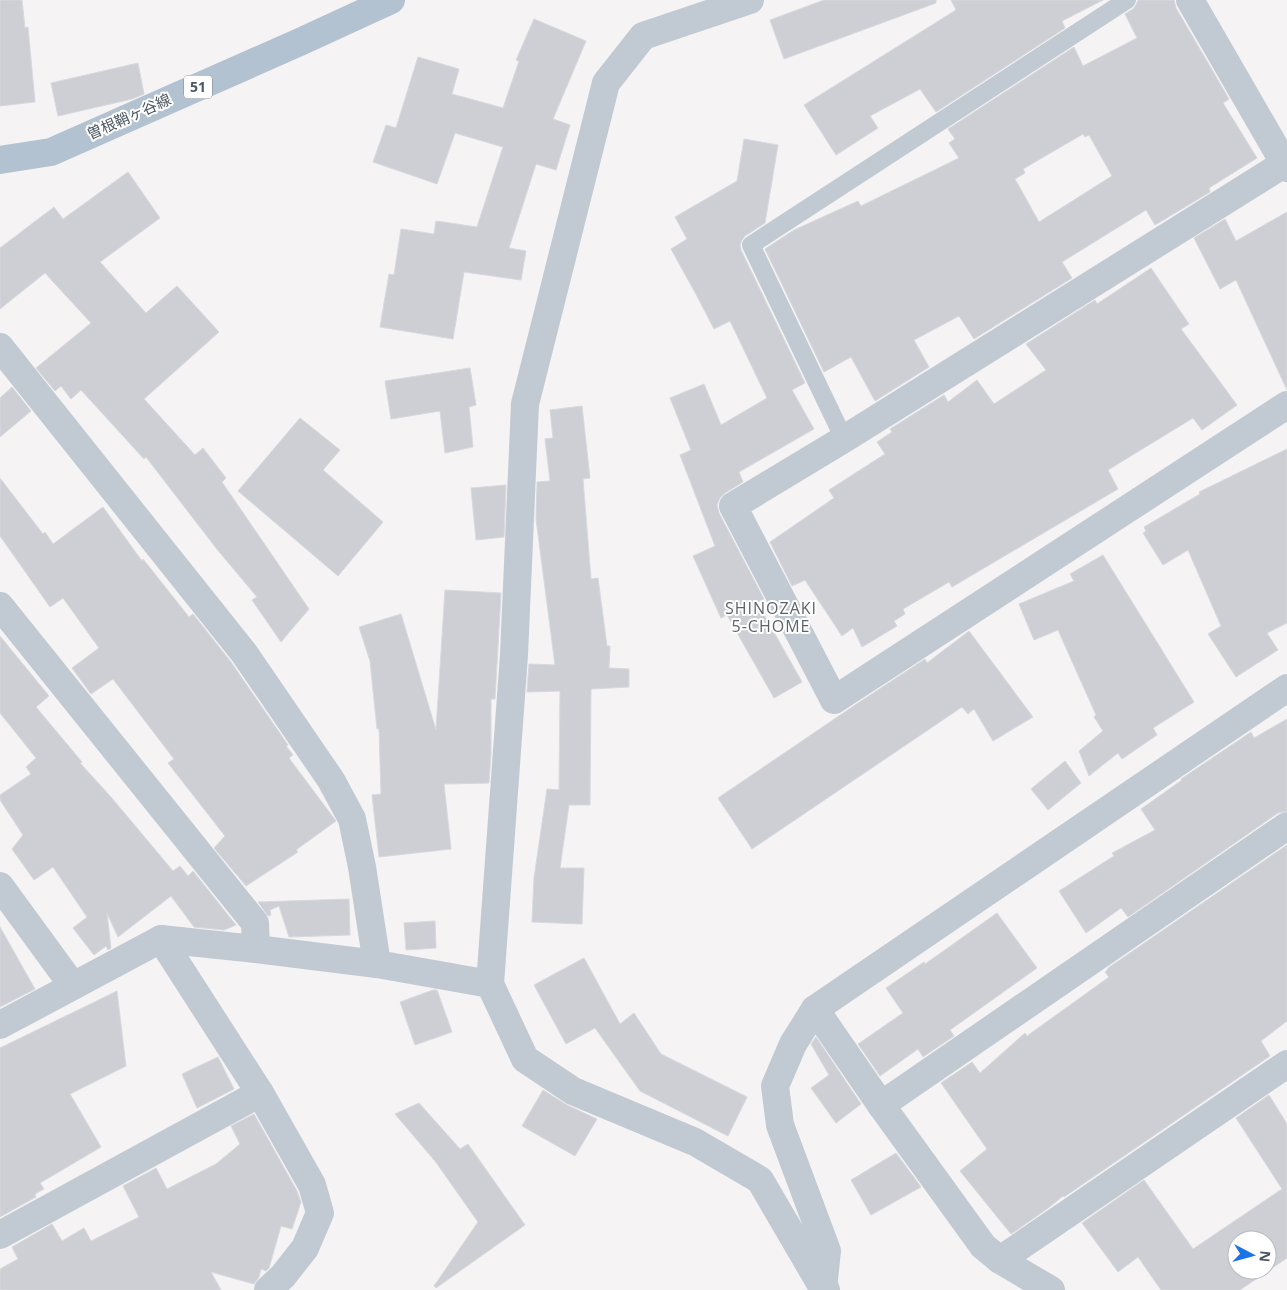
<svg xmlns="http://www.w3.org/2000/svg" width="1287" height="1290" font-family="'Open Sans','Noto Sans JP',sans-serif">
<style>
.building{fill:#cdcfd5;stroke:#d7d9de;fill-rule:evenodd}
.lines{fill:none;stroke-linecap:round;stroke-linejoin:round}
.service{stroke:#c1cad2;stroke-width:18}
.minor{stroke:#c1cad2;stroke-width:28}
.primary{stroke:#b3c2d1;stroke-width:28}
.labels{text-anchor:middle;stroke-width:4;stroke-linejoin:round;paint-order:stroke}
.shield{fill:#fff;stroke:#808990;stroke-width:1}
.shield-label{font-size:14px;font-weight:bold;fill:#4a5661}
.street-label{font-size:15px;fill:#4a5661;stroke:#fff}
.neighbourhood-label{font-size:16px;letter-spacing:1px;fill:#5f6368;stroke:#fff}
</style>
<rect width="100%" height="100%" fill="#f5f3f3"/>
<g class="building">
<path d="M 0,0 L 22,0 L 25,28 L 28,27 L 35,102 L 0,106 Z"/>
<path d="M 824,0 L 936,0 L 936,3 L 784,59 L 770,20 Z"/>
<path d="M 951,0 L 1103,0 L 1062,21 L 1065,28 L 936,112 L 920,89 L 870,116 L 878,128 L 836,155 L 804,105 L 956,10 Z"/>
<path d="M 1138,0 L 1174,0 L 1176,8 L 1229,99 L 1223,103 L 1257,158 L 1209,188 L 1210,192 L 1155,225 L 1146,210 L 1062,262 L 1072,278 L 974,339 L 959,316 L 914,340 L 929,367 L 875,401 L 851,357 L 824,372 L 765,249 L 794,230 L 858,201 L 861,206 L 959,158 L 949,143 L 955,139 L 948,129 L 1074,47 L 1083,66 L 1137,38 L 1125,14 L 1133,9 L 1136,5 ZM 1083,134 L 1085,137 L 1089,135 L 1112,176 L 1039,222 L 1015,179 L 1025,173 L 1023,169 Z"/>
<path d="M 534,19 L 586,41 L 553,119 L 570,125 L 556,170 L 536,164 L 509,248 L 526,251 L 521,280 L 464,272 L 453,339 L 380,327 L 389,274 L 394,275 L 401,229 L 434,234 L 436,221 L 477,227 L 503,147 L 455,133 L 437,184 L 373,162 L 386,125 L 396,128 L 418,57 L 459,69 L 452,94 L 503,108 L 519,61 L 516,60 Z"/>
<path d="M 138,63 L 144,94 L 132,99 L 58,116 L 51,83 Z"/>
<path d="M 744,139 L 778,145 L 765,223 L 745,236 L 742,240 L 740,245 L 741,250 L 805,383 L 792,390 L 814,429 L 739,472 L 743,482 L 725,493 L 720,498 L 717,505 L 719,513 L 764,599 L 757,602 L 802,682 L 774,698 L 727,615 L 721,618 L 693,556 L 715,546 L 680,455 L 691,450 L 670,398 L 704,384 L 721,425 L 767,398 L 730,321 L 714,329 L 698,298 L 671,249 L 687,239 L 675,217 L 737,181 Z"/>
<path d="M 128,172 L 160,218 L 100,262 L 146,313 L 177,286 L 219,332 L 144,399 L 195,455 L 203,448 L 226,478 L 222,482 L 309,609 L 281,642 L 252,600 L 257,597 L 216,548 L 146,457 L 144,459 L 81,390 L 71,399 L 61,386 L 55,391 L 36,368 L 91,323 L 45,273 L 0,309 L 0,248 L 54,207 L 63,219 Z"/>
<path d="M 1287,212 L 1287,390 L 1236,280 L 1220,289 L 1194,238 L 1225,219 L 1236,241 Z"/>
<path d="M 1151,268 L 1189,324 L 1181,329 L 1237,405 L 1202,430 L 1193,418 L 1108,470 L 1118,489 L 952,587 L 949,582 L 903,609 L 905,614 L 894,621 L 897,626 L 862,647 L 853,628 L 842,636 L 805,580 L 792,586 L 770,542 L 834,498 L 829,490 L 885,454 L 877,442 L 892,432 L 890,429 L 944,395 L 948,402 L 977,380 L 994,404 L 1046,370 L 1026,344 L 1095,300 L 1097,304 Z"/>
<path d="M 470,368 L 476,405 L 469,407 L 473,447 L 445,453 L 440,411 L 391,419 L 385,381 Z"/>
<path d="M 12,387 L 31,411 L 0,437 L 0,398 Z"/>
<path d="M 582,406 L 590,478 L 583,479 L 591,579 L 598,578 L 607,646 L 610,646 L 609,668 L 629,669 L 629,687 L 591,689 L 590,805 L 569,805 L 560,868 L 584,868 L 582,924 L 532,922 L 534,878 L 547,789 L 559,790 L 560,691 L 527,692 L 529,664 L 555,665 L 536,519 L 537,482 L 550,481 L 545,439 L 553,438 L 550,410 Z"/>
<path d="M 300,418 L 340,450 L 323,470 L 383,522 L 338,576 L 238,491 Z"/>
<path d="M 1287,449 L 1287,623 L 1267,633 L 1278,650 L 1236,677 L 1208,634 L 1221,626 L 1188,550 L 1163,565 L 1143,533 L 1146,531 L 1144,527 L 1200,494 L 1199,492 Z"/>
<path d="M 0,478 L 43,534 L 45,532 L 53,544 L 103,507 L 142,561 L 143,559 L 189,617 L 193,614 L 231,662 L 288,745 L 286,746 L 293,755 L 289,758 L 336,821 L 296,850 L 298,852 L 246,886 L 214,848 L 225,836 L 168,763 L 174,759 L 113,679 L 91,694 L 72,668 L 99,648 L 63,598 L 50,607 L 0,536 Z"/>
<path d="M 506,485 L 504,537 L 476,540 L 471,488 Z"/>
<path d="M 1103,555 L 1194,702 L 1153,728 L 1157,735 L 1122,759 L 1118,753 L 1089,776 L 1079,751 L 1103,731 L 1094,717 L 1096,715 L 1058,630 L 1034,640 L 1019,604 L 1074,581 L 1070,574 Z"/>
<path d="M 445,590 L 501,593 L 495,699 L 491,699 L 491,754 L 489,783 L 444,784 L 451,849 L 379,857 L 372,795 L 381,794 L 379,729 L 377,729 L 370,661 L 359,627 L 401,614 L 436,730 Z"/>
<path d="M 969,631 L 1033,717 L 993,741 L 974,709 L 968,714 L 962,707 L 752,849 L 718,798 L 858,703 L 925,659 L 927,663 Z"/>
<path d="M 0,636 L 49,696 L 36,707 L 82,762 L 80,763 L 111,797 L 173,871 L 180,866 L 188,876 L 193,871 L 236,925 L 224,930 L 194,927 L 171,896 L 118,937 L 107,913 L 111,948 L 108,950 L 106,946 L 94,955 L 73,928 L 87,917 L 53,867 L 34,880 L 12,849 L 23,835 L 0,800 L 0,795 L 31,774 L 26,767 L 36,758 L 0,713 Z"/>
<path d="M 1287,719 L 1287,811 L 1278,813 L 1128,917 L 1121,908 L 1086,933 L 1059,891 L 1114,856 L 1112,853 L 1155,830 L 1141,809 L 1182,780 L 1181,779 L 1251,732 L 1254,738 Z"/>
<path d="M 1065,761 L 1081,783 L 1048,810 L 1031,789 Z"/>
<path d="M 1287,845 L 1287,1021 L 1261,1041 L 1270,1056 L 1064,1197 L 1063,1196 L 1047,1209 L 1011,1234 L 960,1171 L 987,1149 L 941,1083 L 972,1062 L 980,1073 L 1025,1033 L 1027,1036 L 1109,977 L 1105,972 L 1108,969 L 1108,968 Z"/>
<path d="M 349,899 L 350,935 L 289,937 L 279,906 L 270,910 L 271,915 L 268,916 L 258,902 Z"/>
<path d="M 997,913 L 1037,968 L 950,1030 L 954,1036 L 923,1057 L 918,1049 L 880,1076 L 858,1044 L 903,1013 L 886,988 L 924,962 L 925,964 Z"/>
<path d="M 435,921 L 436,948 L 406,950 L 404,923 Z"/>
<path d="M 0,927 L 35,989 L 0,1007 Z"/>
<path d="M 584,958 L 620,1024 L 634,1013 L 661,1054 L 747,1097 L 728,1136 L 640,1091 L 595,1028 L 566,1044 L 534,985 Z"/>
<path d="M 433,990 L 437,990 L 452,1032 L 415,1045 L 400,1002 Z"/>
<path d="M 117,991 L 126,1066 L 70,1094 L 101,1147 L 40,1183 L 44,1189 L 35,1194 L 36,1197 L 0,1217 L 0,1048 Z"/>
<path d="M 816,1037 L 861,1104 L 836,1123 L 811,1088 L 829,1075 L 811,1044 Z"/>
<path d="M 218,1057 L 234,1089 L 197,1108 L 182,1074 Z"/>
<path d="M 543,1090 L 567,1105 L 597,1119 L 575,1156 L 522,1126 Z"/>
<path d="M 1269,1095 L 1287,1124 L 1287,1258 L 1240,1290 L 1161,1290 L 1138,1257 L 1118,1272 L 1082,1223 L 1144,1180 L 1193,1249 L 1282,1189 L 1236,1118 ZM 1237,1240 L 1267,1240 L 1267,1270 L 1237,1270 Z"/>
<path d="M 419,1103 L 460,1149 L 468,1144 L 525,1225 L 436,1288 L 434,1286 L 478,1222 L 435,1161 L 395,1114 Z"/>
<path d="M 254,1114 L 297,1191 L 301,1202 L 292,1229 L 281,1226 L 269,1268 L 266,1271 L 261,1269 L 259,1277 L 254,1284 L 211,1272 L 221,1290 L 0,1290 L 0,1269 L 18,1259 L 12,1247 L 52,1224 L 62,1241 L 84,1228 L 91,1241 L 139,1217 L 123,1186 L 156,1168 L 167,1189 L 216,1164 L 240,1144 L 231,1126 Z"/>
<path d="M 896,1153 L 921,1187 L 871,1215 L 851,1180 Z"/>
</g>
<g class="lines">
<path class="service" d="M 844,439 L 751,245 L 1127,0"/>
<g class="minor">
<path d="M 750,0 L 643,36 L 606,83 L 525,404 L 514,655 L 490,984 L 525,1059 L 573,1091 L 695,1142 L 760,1180 L 823,1288 L 826,1290"/>
<path d="M 1190,0 L 1287,168"/>
<path d="M 1287,162 L 844,439 L 733,506 L 834,700 L 1287,405"/>
<path d="M 0,347 L 244,653 L 331,780 L 352,819 L 362,867 L 377,964"/>
<path d="M 0,606 L 255,923 L 256,949"/>
<path d="M 0,886 L 73,986"/>
<path d="M 161,939 L 260,1093 L 312,1185 L 320,1213 L 305,1248 L 283,1276 L 268,1290"/>
<path d="M 815,1009 L 881,1105 L 983,1246 L 1000,1260 L 1051,1290"/>
<path d="M 0,1025 L 161,939 L 256,949 L 377,964 L 490,984"/>
<path d="M 881,1105 L 1287,826"/>
<path d="M 0,1235 L 260,1093"/>
<path d="M 1000,1260 L 1287,1064"/>
<path d="M 823,1288 L 827,1251 L 780,1125 L 775,1086 L 793,1044 L 815,1009 L 1287,688"/>
</g>
<path class="primary" d="M 0,160 L 51,152 L 302,41 L 391,0"/>
</g>
<g class="labels">
<rect class="shield" x="184" y="75.5" width="28" height="23" rx="4"/>
<g class="shield-label">
<text x="198" y="92">51</text>
</g>
<g class="street-label">
<text transform="translate(129 117) rotate(-24)" y="5">曽根鞘ヶ谷線</text>
</g>
<g class="neighbourhood-label">
<text x="771" y="614">SHINOZAKI<tspan x="771" dy="18">5-CHOME</tspan></text>
</g>
</g>
<g transform="translate(1252 1255) rotate(96)"><circle r="24" fill="#ffffff" stroke="#b7bbc0"/>
<path d="M0-4L9 19L0 12L-9 19Z" fill="#1a73e8"/>
<text y="-8" font-size="14" font-weight="bold" text-anchor="middle" fill="#4a5661">N</text>
</g>
</svg>
